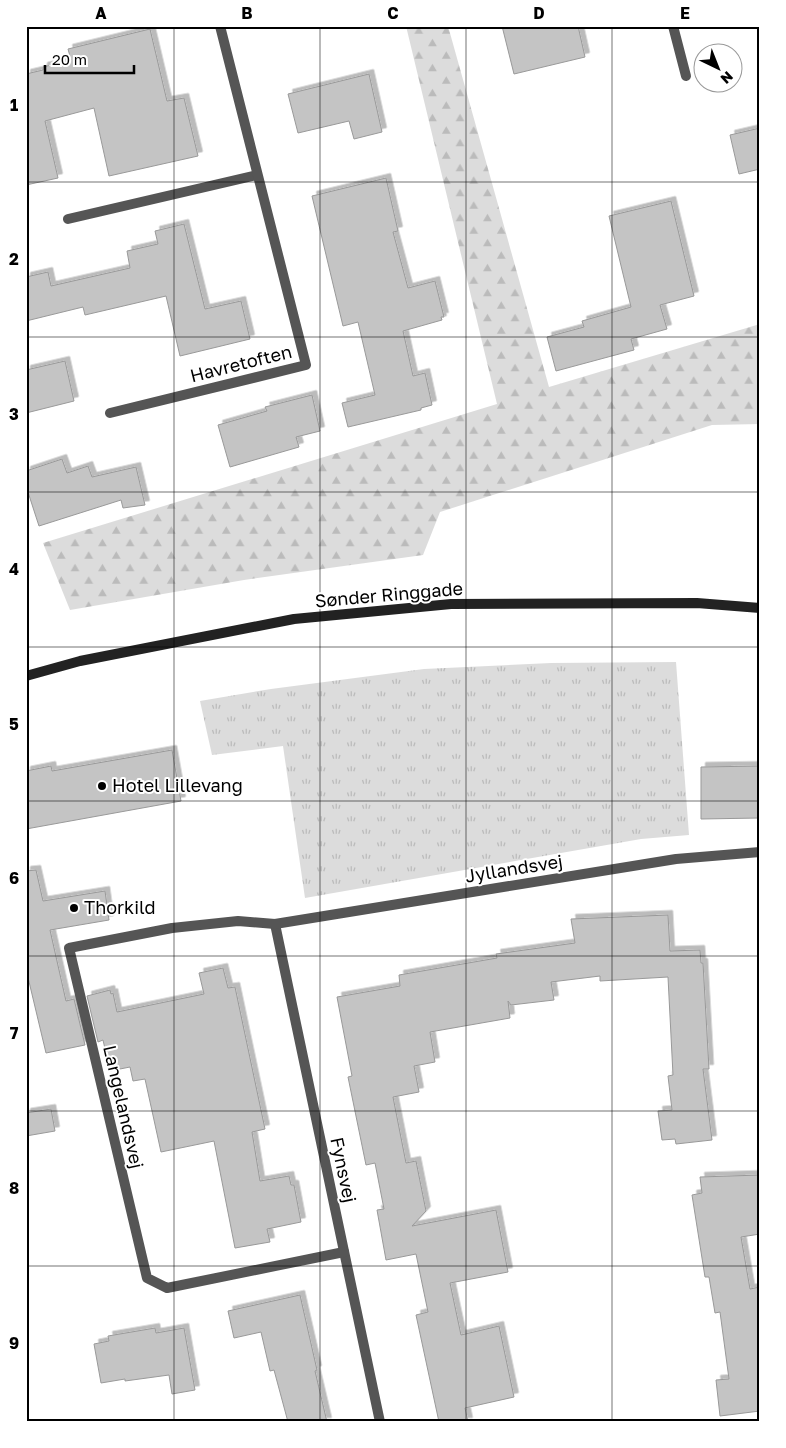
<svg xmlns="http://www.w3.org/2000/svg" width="786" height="1448" font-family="'Golos Text',sans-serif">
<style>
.grass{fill:url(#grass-tufts)}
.forest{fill:url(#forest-firs)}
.building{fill:#c4c4c4;stroke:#999;filter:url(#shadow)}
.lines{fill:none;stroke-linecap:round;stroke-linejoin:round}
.street{stroke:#555;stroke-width:10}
.secondary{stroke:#222;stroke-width:10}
.grid{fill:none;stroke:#000;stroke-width:1;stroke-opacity:0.55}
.poi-dot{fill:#000;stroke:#fff;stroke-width:2}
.labels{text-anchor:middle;stroke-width:4;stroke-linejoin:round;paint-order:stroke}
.street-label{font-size:18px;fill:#000;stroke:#fff}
.poi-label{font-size:18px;fill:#000;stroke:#fff;text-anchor:start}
.neatline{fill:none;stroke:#000;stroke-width:2}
.grid-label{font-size:16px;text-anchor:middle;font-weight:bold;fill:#000}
</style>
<defs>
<pattern id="grass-tufts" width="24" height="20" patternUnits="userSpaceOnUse" patternTransform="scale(1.25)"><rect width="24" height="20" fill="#dcdcdc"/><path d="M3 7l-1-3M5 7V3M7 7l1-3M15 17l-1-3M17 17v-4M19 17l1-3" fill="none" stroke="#bbb"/></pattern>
<pattern id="forest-firs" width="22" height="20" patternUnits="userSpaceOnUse" patternTransform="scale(1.25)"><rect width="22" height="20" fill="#dcdcdc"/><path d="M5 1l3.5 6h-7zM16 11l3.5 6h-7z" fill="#bbb"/></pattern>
<filter id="shadow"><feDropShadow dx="4.5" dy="-4.5" stdDeviation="0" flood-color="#0004"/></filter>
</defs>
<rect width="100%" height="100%" fill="#fff"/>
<path class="grass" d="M 676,662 L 689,835 L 641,839 L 305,898 L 283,746 L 212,755 L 200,701 L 271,689 L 424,669 L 551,663 Z"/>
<path class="forest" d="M 406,26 L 448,26 L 549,387 L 760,324 L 760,424 L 712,425 L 440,512 L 423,555 L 244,580 L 70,610 L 43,543 L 497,404 Z"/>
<g class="building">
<path d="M 502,26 L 578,26 L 585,57 L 514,74 Z"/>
<path d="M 150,29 L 167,101 L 184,98 L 198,156 L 109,176 L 94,108 L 45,121 L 58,178 L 26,185 L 26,74 L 43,70 L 43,67 L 71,60 L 68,49 Z"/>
<path d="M 369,74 L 382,132 L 354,139 L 349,121 L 298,133 L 288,94 Z"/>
<path d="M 760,128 L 760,169 L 739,174 L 730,135 Z"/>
<path d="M 386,178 L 398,231 L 393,232 L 408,288 L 435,281 L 444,317 L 441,317 L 442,320 L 403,331 L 413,376 L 425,373 L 432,405 L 421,408 L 421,410 L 348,427 L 342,403 L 375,395 L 358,322 L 343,326 L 312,196 Z"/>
<path d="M 671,201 L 694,296 L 660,305 L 667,329 L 631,339 L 634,350 L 556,371 L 547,337 L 584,327 L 582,321 L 631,307 L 609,216 Z"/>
<path d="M 184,224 L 205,309 L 241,301 L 250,339 L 180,356 L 166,296 L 85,315 L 83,307 L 26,321 L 26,277 L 48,272 L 51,286 L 130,268 L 127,251 L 158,244 L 155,231 Z"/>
<path d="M 65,361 L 74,401 L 26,413 L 26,370 Z"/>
<path d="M 312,395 L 320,431 L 296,437 L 299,447 L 230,467 L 218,425 L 267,411 L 265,407 Z"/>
<path d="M 62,459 L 67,473 L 88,466 L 92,477 L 136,467 L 145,505 L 123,508 L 121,500 L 39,526 L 26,486 L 26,471 Z"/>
<path d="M 172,750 L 181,801 L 26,829 L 26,771 L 51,766 L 52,771 Z"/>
<path d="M 760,766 L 760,818 L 701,819 L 701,767 Z"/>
<path d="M 36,870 L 43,901 L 105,891 L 109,920 L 50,930 L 66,1001 L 74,999 L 85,1045 L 46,1053 L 26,969 L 26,871 Z"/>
<path d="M 668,915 L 670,951 L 700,950 L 701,963 L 703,963 L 709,1069 L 703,1069 L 712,1140 L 676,1144 L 675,1139 L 662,1140 L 658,1111 L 672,1110 L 668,1076 L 673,1075 L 668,977 L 600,981 L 600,976 L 551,982 L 554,1000 L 511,1005 L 508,1001 L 510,1018 L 430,1032 L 435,1062 L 414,1066 L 419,1092 L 393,1097 L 406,1163 L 416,1161 L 426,1211 L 412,1226 L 496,1210 L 508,1272 L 450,1283 L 461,1335 L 499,1326 L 514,1397 L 465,1408 L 468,1422 L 439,1422 L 416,1315 L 428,1312 L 416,1254 L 386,1260 L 377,1210 L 384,1209 L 375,1163 L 366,1165 L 348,1077 L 352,1076 L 337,997 L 400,986 L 399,975 L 497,958 L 496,954 L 575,943 L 571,919 Z"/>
<path d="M 223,968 L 228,988 L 235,987 L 265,1129 L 252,1132 L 260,1181 L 289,1176 L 291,1185 L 294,1185 L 301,1222 L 267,1229 L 270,1242 L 235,1248 L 214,1141 L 161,1152 L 145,1079 L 133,1081 L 130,1067 L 110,1071 L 103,1040 L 98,1042 L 87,996 L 110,990 L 111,994 L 113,993 L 117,1012 L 204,994 L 199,973 Z"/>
<path d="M 51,1109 L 55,1131 L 26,1136 L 26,1113 Z"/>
<path d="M 760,1175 L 760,1234 L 741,1237 L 750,1289 L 760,1287 L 760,1411 L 720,1416 L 716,1380 L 729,1379 L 720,1312 L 715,1313 L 709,1277 L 705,1277 L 692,1195 L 702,1193 L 700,1177 Z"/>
<path d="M 300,1295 L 317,1370 L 315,1371 L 327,1422 L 288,1422 L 274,1370 L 270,1371 L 261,1332 L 234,1338 L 228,1311 Z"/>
<path d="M 155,1328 L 156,1333 L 184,1328 L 195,1390 L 172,1394 L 169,1375 L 125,1381 L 125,1379 L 101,1383 L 94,1344 L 109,1341 L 108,1336 Z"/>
</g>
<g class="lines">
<g class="street">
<path d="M 673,26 L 686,76"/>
<path d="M 68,219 L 257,175"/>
<path d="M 110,413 L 306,365 L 220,26"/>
<path d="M 275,924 L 380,1422"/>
<path d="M 344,1252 L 167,1288 L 147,1278 L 69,948 L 172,928 L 238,921 L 275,924 L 676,859 L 760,852"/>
</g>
<path class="secondary" d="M 26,676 L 80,661 L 294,619 L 451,604 L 697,603 L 760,608"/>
</g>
<path class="grid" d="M 174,26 L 174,1422M 320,26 L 320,1422M 466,26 L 466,1422M 612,26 L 612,1422M 26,182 L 760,182M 26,337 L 760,337M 26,492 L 760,492M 26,647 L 760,647M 26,801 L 760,801M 26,956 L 760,956M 26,1111 L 760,1111M 26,1266 L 760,1266"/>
<g class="poi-dot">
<circle cx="102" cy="786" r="5"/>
<circle cx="74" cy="908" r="5"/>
</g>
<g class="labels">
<g class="street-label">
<text transform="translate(241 364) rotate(-14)" y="6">Havretoften</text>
<text transform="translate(389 595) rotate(-5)" y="6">Sønder Ringgade</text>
<text transform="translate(514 869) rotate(-9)" y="6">Jyllandsvej</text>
<text transform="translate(123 1107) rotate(77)" y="6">Langelandsvej</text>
<text transform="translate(343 1170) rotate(78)" y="6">Fynsvej</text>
</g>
<g class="poi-label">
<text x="112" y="792">Hotel Lillevang</text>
<text x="84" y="914">Thorkild</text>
</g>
</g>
<rect width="786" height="1448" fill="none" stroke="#ffffff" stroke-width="55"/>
<g transform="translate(718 68) rotate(137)"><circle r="24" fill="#ffffff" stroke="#999999"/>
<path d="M0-4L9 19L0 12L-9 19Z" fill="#000000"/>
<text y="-8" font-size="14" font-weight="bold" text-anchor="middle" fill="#000000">N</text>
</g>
<path d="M45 65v8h89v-8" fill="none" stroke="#000000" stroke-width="2.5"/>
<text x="52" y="65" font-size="15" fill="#000000" stroke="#ffffff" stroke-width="4" paint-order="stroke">20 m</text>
<rect x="28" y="28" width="730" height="1392" class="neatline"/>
<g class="grid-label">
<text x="101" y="19">A</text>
<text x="247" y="19">B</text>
<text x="393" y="19">C</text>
<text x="539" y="19">D</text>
<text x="685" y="19">E</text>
<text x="14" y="111">1</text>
<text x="14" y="265">2</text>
<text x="14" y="420">3</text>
<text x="14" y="575">4</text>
<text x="14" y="730">5</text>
<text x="14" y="884">6</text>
<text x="14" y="1039">7</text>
<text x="14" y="1194">8</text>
<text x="14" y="1349">9</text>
</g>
</svg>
